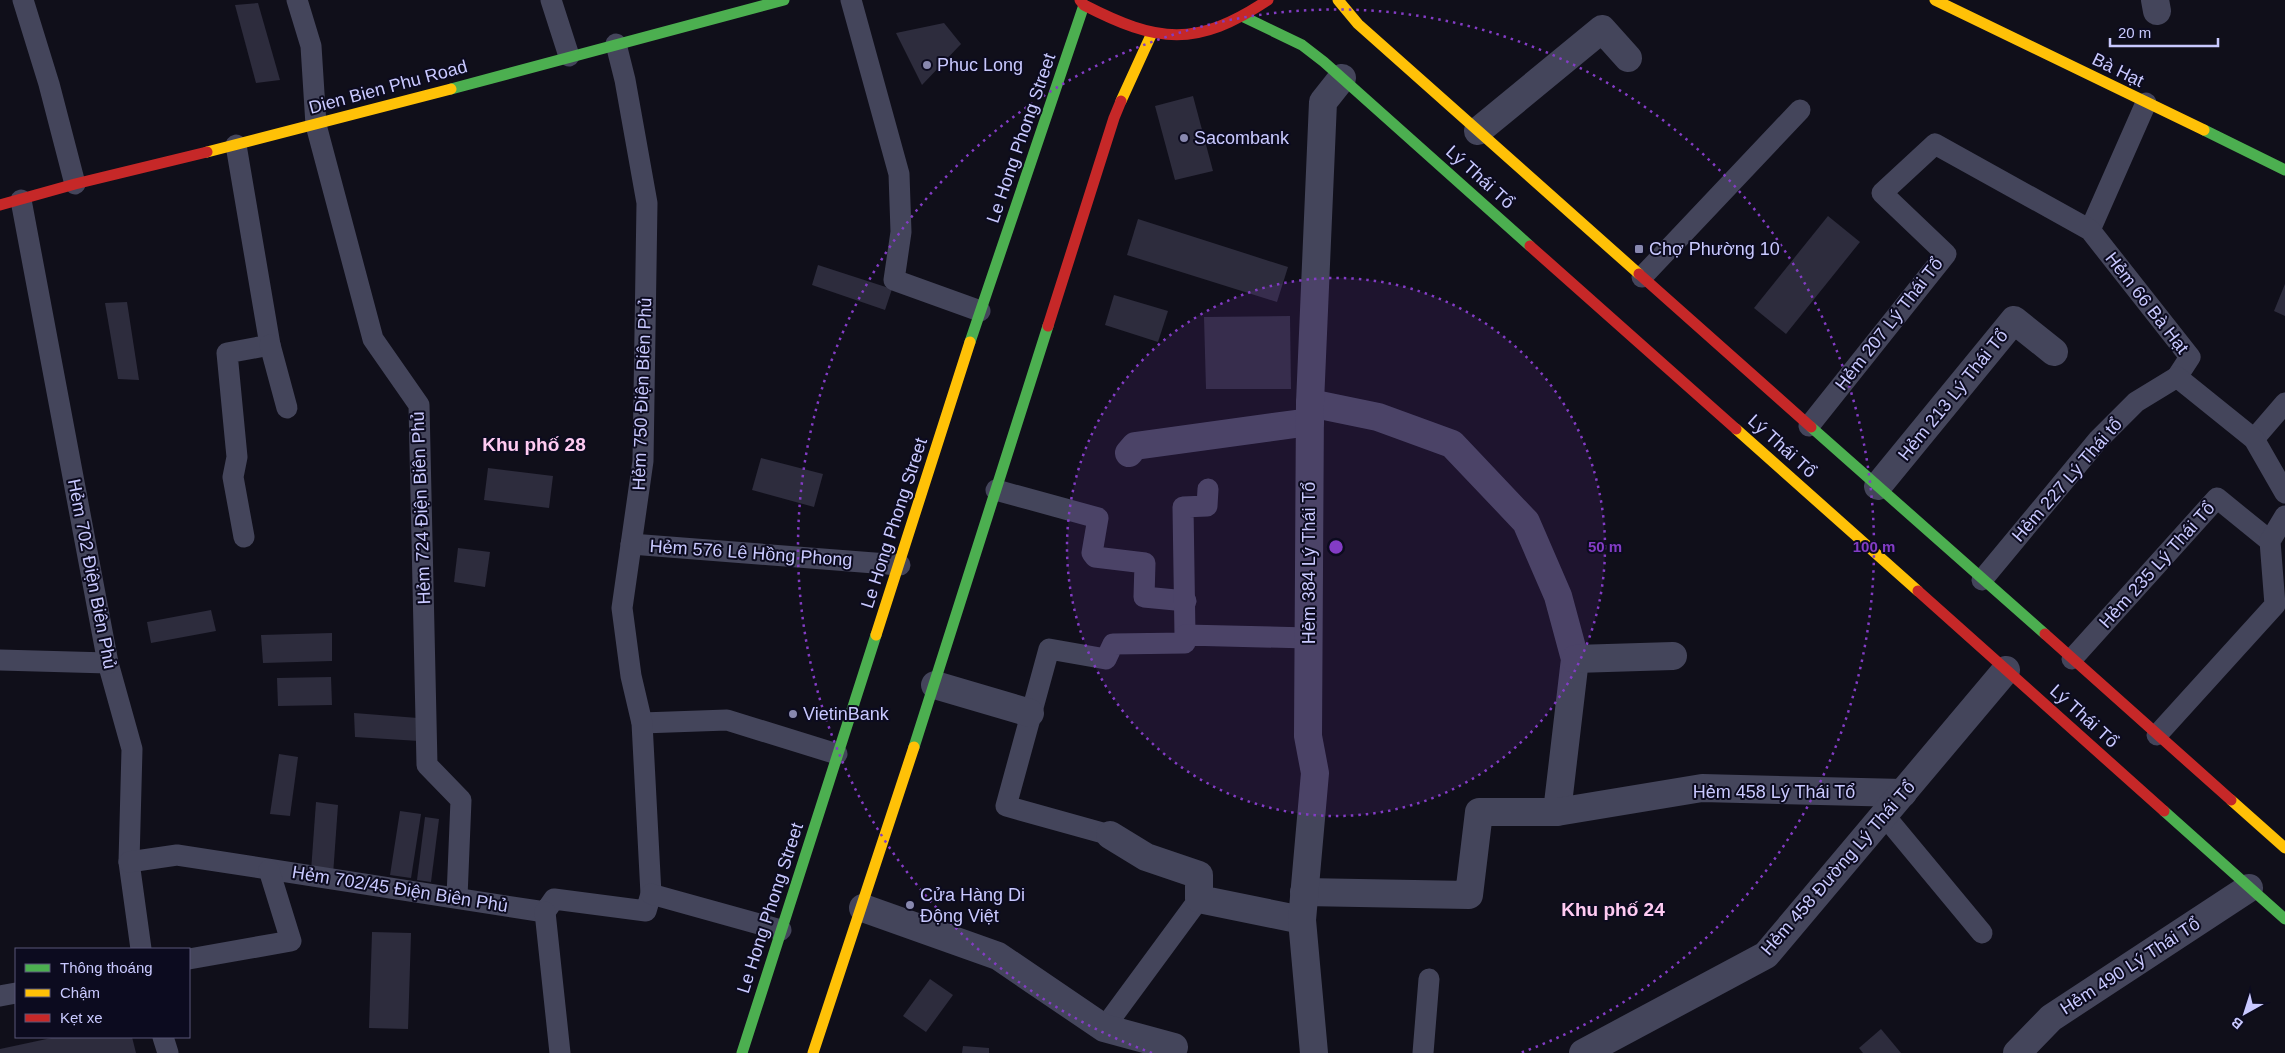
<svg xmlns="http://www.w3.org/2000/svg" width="2285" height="1053" font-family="Helvetica,sans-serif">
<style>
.building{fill:#2d2c3d}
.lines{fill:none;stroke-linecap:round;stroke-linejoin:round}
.lane{stroke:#44455b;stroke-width:21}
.street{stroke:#44455b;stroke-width:28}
.fast{stroke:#4caf50;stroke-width:11}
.slow{stroke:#ffc107;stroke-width:11}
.jam{stroke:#c62828;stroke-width:11}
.ring{fill:none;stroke:#833cc5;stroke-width:2.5;stroke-dasharray:2.5 5}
.poi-dot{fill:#8888af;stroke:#0c0b1f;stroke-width:2}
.labels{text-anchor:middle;stroke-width:4;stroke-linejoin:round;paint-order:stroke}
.poi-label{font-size:18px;fill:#c9c9ff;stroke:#0c0b1f;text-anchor:start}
.street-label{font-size:18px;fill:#c9c9ff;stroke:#0c0b1f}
.neighbourhood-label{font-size:19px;font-weight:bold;fill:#ffcbf2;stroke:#0c0b1f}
.centre{fill:#833cc5;stroke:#0c0b1f;stroke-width:2.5}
.ring-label{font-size:15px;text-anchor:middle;font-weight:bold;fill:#833cc5;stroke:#0c0b1f;stroke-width:4;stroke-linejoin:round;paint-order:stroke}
</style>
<rect width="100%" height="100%" fill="#100f1a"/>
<g class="building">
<path d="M 258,3 L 280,80 L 256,83 L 235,5 Z"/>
<path d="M 944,23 L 961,44 L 922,85 L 896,33 Z"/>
<path d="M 1193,96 L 1213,171 L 1175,180 L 1155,106 Z"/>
<path d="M 1828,216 L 1860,242 L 1786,334 L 1754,308 Z"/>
<path d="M 1138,219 L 1288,267 L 1277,302 L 1127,255 Z"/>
<path d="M 818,265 L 892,289 L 885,310 L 812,285 Z"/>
<path d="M 2285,284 L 2285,316 L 2274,311 Z"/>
<path d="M 1114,295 L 1168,311 L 1158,342 L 1105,325 Z"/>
<path d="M 127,302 L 139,380 L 118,379 L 105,303 Z"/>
<path d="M 1290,316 L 1291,389 L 1206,389 L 1204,317 Z"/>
<path d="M 761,458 L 823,474 L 814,507 L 752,490 Z"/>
<path d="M 488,468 L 553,476 L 549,508 L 484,500 Z"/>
<path d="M 458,548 L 490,552 L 485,587 L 454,582 Z"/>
<path d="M 211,610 L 216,631 L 151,643 L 147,622 Z"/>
<path d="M 332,633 L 332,661 L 263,663 L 261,635 Z"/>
<path d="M 331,677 L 332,705 L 278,706 L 277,678 Z"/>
<path d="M 354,713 L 418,718 L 419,741 L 355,737 Z"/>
<path d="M 279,754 L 298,757 L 290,816 L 270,814 Z"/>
<path d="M 316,802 L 338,805 L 333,875 L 311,871 Z"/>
<path d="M 400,811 L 421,814 L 411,878 L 390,875 Z"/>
<path d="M 425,817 L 439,819 L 431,882 L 417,880 Z"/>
<path d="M 372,932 L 411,933 L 408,1029 L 369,1028 Z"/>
<path d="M 930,979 L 953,995 L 926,1032 L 903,1016 Z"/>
<path d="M 1881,1029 L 1901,1053 L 1863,1053 L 1859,1048 Z"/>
<path d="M 56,1037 L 132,1037 L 136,1053 L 0,1053 L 0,1049 Z"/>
<path d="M 963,1046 L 989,1048 L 989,1053 L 962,1053 Z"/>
</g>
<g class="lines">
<g class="lane">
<path d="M 23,0 L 49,84 L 75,184"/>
<path d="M 297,0 L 311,46 L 316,125 L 373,339 L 419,405 L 427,765 L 461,800 L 457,897"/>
<path d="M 551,0 L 569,56"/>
<path d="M 851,0 L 899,174 L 901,232 L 894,280 L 980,311"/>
<path d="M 236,145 L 270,345 L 227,353 L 237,457 L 233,477 L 244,537"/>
<path d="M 21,200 L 108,663 L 132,749 L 129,862 L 141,949"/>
<path d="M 2090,230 L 2146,103"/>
<path d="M 1642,277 L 1800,110"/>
<path d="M 270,345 L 287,408"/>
<path d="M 1809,426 L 1946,254 L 1882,193 L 1935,144 L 2090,230 L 2190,357 L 2177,377"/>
<path d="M 2254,439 L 2285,403"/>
<path d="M 996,490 L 1098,518 L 1092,553 L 1095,557 L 1145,563 L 1144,597 L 1186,601"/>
<path d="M 631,544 L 900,565"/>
<path d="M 1982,580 L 2098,440 L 2136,402 L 2177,377 L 2254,439 L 2285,493"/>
<path d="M 1185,635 L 1183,507 L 1207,506 L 1208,489"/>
<path d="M 2072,659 L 2217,498 L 2270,541"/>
<path d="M 0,660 L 108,663"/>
<path d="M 642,723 L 727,720 L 837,754"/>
<path d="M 2157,735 L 2275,605 L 2270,541 L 2285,516"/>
<path d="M 1884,815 L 1982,933"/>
<path d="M 1110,835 L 1006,806 L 1049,649 L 1106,659 L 1113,644 L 1185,643 L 1185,635 L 1308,638"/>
<path d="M 129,862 L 177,855 L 545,912 L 554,899 L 646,911 L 651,894 L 642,723 L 631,676 L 622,608 L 643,461 L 647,203 L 625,80 L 616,44"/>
<path d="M 651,894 L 781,930"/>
<path d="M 545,912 L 560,1053"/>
<path d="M 189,959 L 291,941 L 269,870"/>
<path d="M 0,996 L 16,993"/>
<path d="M 1104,1028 L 1199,899"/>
<path d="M 163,1037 L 168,1053"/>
<path d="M 1423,1053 L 1429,979"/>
</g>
<g class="street">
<path d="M 2155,0 L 2157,11"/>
<path d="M 1478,131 L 1602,29 L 1628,58"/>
<path d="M 1310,403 L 1378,417 L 1452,444 L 1526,522 L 1558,596 L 1575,659 L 1557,812"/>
<path d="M 1129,453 L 1135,446 L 1310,422"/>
<path d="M 1878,486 L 2014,320 L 2054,352"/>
<path d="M 1575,659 L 1673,656"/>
<path d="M 935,685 L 1030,713"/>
<path d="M 1110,835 L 1146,857 L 1199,875 L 1199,899 L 1302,920"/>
<path d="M 1304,892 L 1469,895 L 1479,812 L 1557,812 L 1702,788 L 1903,793"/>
<path d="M 863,908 L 998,956 L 1104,1028 L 1174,1047"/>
<path d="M 1314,1053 L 1302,920 L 1315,773 L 1308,736 L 1310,403 L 1323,102 L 1342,78"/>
<path d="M 1583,1053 L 1766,955 L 2006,670"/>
<path d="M 2017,1053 L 2051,1018 L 2249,888"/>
</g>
<g class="fast">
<path d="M 1244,17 L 1302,45 L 1324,62 L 1530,246"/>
<path d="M 451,89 L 784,0"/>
<path d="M 2204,130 L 2285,170"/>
<path d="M 970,342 L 1084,5"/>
<path d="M 1811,427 L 2045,634"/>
<path d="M 914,747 L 1048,326"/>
<path d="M 2164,811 L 2285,919"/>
<path d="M 742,1053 L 876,635"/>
</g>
<g class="slow">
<path d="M 1338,0 L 1358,24 L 1639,274"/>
<path d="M 1935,0 L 2204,130"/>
<path d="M 1121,101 L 1152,33"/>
<path d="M 207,152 L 451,89"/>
<path d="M 1736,429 L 1918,591"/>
<path d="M 876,635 L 970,342"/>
<path d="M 2231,800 L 2285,848"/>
<path d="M 813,1053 L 914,747"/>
</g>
<g class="jam">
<path d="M 1080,0 L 1084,5 C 1158,43 1196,48 1268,0"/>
<path d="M 0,205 L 75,184 L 207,152"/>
<path d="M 1530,246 L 1736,429"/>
<path d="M 1639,274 L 1811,427"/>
<path d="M 1048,326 L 1114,118 L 1121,101"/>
<path d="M 1918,591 L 2164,811"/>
<path d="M 2045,634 L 2231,800"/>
</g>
</g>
<circle cx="1336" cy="547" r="269" fill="#833cc5" fill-opacity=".12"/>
<g class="ring">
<circle cx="1336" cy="547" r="269"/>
<path d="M1152 1053A538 538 0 1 1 1520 1053"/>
</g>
<g class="poi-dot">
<circle cx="927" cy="65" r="5"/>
<circle cx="1184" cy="138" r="5"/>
<rect x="1634" y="244" width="10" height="10" rx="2.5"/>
<circle cx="793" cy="714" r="5"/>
<circle cx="910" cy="905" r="5"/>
</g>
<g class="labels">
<g class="poi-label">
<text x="937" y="71">Phuc Long</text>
<text x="1194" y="144">Sacombank</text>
<text x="1649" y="255">Chợ Phường 10</text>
<text x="803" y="720">VietinBank</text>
<text x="920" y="901">Cửa Hàng Di<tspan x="920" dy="21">Động Việt</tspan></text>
</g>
<g class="street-label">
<text transform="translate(2118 70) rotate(26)" y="6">Bà Hạt</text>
<text transform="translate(388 87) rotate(-15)" y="6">Dien Bien Phu Road</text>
<text transform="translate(1021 138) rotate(-71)" y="6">Le Hong Phong Street</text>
<text transform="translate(1480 177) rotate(42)" y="6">Lý Thái Tổ</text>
<text transform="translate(2147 303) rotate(52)" y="6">Hẻm 66 Bà Hạt</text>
<text transform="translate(1889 324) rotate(-52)" y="6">Hẻm 207 Lý Thái Tổ</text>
<text transform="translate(642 394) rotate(-88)" y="6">Hẻm 750 Điện Biên Phủ</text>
<text transform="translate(1953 395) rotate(-51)" y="6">Hẻm 213 Lý Thái Tổ</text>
<text transform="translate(1782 446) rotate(42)" y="6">Lý Thái Tổ</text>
<text transform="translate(2067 480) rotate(-49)" y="6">Hẻm 227 Lý Thái tổ</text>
<text transform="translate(421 508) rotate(-92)" y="6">Hẻm 724 Điện Biên Phủ</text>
<text transform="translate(894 523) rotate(-72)" y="6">Le Hong Phong Street</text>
<text transform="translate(751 553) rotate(4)" y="6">Hẻm 576 Lê Hồng Phong</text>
<text transform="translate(1309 563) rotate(-90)" y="6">Hẻm 384 Lý Thái Tổ</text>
<text transform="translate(2157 565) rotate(-48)" y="6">Hẻm 235 Lý Thái Tổ</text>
<text transform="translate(92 574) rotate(79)" y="6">Hẻm 702 Điện Biên Phủ</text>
<text transform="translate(2084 716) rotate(42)" y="6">Lý Thái Tổ</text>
<text x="1774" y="798">Hẻm 458 Lý Thái Tổ</text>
<text transform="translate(1838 868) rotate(-49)" y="6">Hẻm 458 Đường Lý Thái Tổ</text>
<text transform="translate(400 889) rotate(9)" y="6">Hẻm 702/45 Điện Biên Phủ</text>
<text transform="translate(770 908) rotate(-72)" y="6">Le Hong Phong Street</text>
<text transform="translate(2130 966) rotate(-33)" y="6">Hẻm 490 Lý Thái Tổ</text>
</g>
<g class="neighbourhood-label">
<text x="534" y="451">Khu phố 28</text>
<text x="1613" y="916">Khu phố 24</text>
</g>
</g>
<circle cx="1336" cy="547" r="8" class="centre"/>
<g class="ring-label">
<text x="1605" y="552">50 m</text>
<text x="1874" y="552">100 m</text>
</g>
<rect x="15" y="948" width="175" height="90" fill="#0c0b1f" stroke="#585779"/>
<rect x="25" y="964" width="25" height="8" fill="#4caf50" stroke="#585779"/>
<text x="60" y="973" font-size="15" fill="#c9c9ff">Thông thoáng</text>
<rect x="25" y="989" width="25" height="8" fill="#ffc107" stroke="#585779"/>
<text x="60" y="998" font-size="15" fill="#c9c9ff">Chậm</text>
<rect x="25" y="1014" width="25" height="8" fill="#c62828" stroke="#585779"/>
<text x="60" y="1023" font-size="15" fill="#c9c9ff">Kẹt xe</text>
<g transform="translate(2245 1013) rotate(219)" stroke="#0c0b1f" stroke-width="4" paint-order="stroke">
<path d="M0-4L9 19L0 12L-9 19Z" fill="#c9c9ff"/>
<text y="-8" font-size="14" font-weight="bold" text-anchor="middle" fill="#c9c9ff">B</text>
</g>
<path d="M2110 38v8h108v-8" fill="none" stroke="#c9c9ff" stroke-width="2.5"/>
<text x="2118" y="38" font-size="15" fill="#c9c9ff" stroke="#0c0b1f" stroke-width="4" paint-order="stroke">20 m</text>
</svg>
